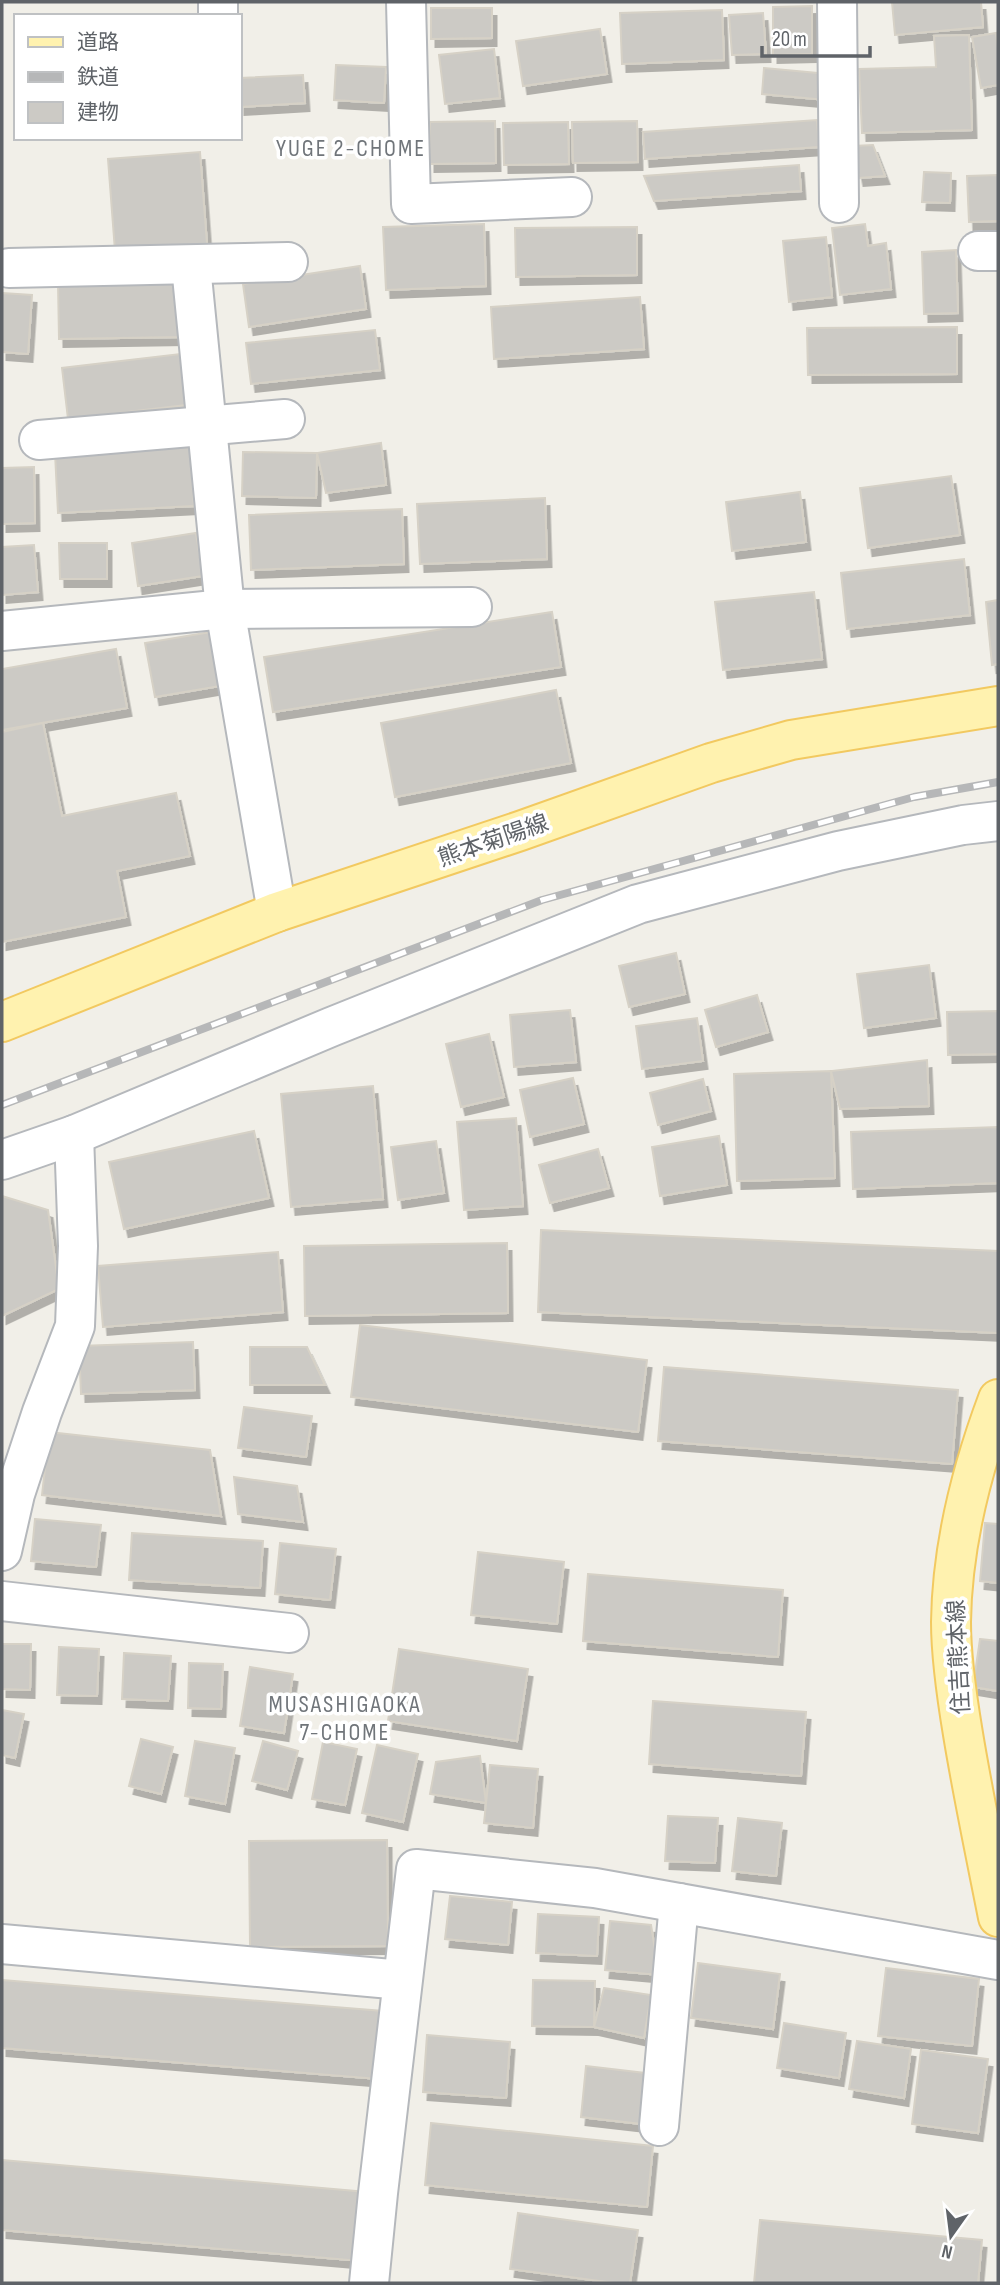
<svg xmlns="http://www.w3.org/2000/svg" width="1000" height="2285" font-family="'Sofia Sans Condensed','Noto Sans JP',sans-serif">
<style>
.building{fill:#cccac5;stroke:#d6d1c6;stroke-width:2;filter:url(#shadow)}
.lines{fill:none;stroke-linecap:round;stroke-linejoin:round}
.minor-casing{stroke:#b5b8bc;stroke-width:42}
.major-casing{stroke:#f2c960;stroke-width:42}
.minor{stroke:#fff;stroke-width:38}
.major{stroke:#fff2af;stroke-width:38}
.rail-casing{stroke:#b6b7b8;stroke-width:8}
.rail{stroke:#fff;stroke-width:5;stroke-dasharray:16;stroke-linecap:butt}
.labels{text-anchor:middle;stroke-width:7;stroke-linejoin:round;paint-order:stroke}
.street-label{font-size:23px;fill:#5f6368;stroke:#fff}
.neighbourhood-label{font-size:24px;letter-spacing:2px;fill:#70757a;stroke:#fff}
</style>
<defs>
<filter id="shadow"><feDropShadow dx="4.5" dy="8" stdDeviation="0" flood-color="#0004"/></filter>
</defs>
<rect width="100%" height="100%" fill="#f1efe8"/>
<g class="building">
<path d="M 892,2 L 981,2 L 983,27 L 895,35 Z"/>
<path d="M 812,6 L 812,54 L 773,55 L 773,7 Z"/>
<path d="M 431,8 L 492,8 L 492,38 L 431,39 Z"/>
<path d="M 722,10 L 724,60 L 622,64 L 620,13 Z"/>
<path d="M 763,13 L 766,54 L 732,55 L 729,15 Z"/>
<path d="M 600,29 L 607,74 L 523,86 L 516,41 Z"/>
<path d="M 996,33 L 998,47 L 998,85 L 981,88 L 972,37 Z"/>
<path d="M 969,35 L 972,130 L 862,133 L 859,69 L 936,67 L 934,36 Z"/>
<path d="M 494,49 L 500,98 L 445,104 L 439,55 Z"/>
<path d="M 336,65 L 386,67 L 384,103 L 334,100 Z"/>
<path d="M 764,68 L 828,74 L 826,100 L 762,94 Z"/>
<path d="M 303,75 L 305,103 L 240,107 L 240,78 Z"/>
<path d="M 817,120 L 819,147 L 645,159 L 643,132 Z"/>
<path d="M 495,121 L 496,163 L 430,164 L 430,122 Z"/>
<path d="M 637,121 L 638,162 L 573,163 L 572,122 Z"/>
<path d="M 568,122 L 569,164 L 504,165 L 503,123 Z"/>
<path d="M 873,145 L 885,176 L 859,178 L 853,146 Z"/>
<path d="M 200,152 L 207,244 L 115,251 L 108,159 Z"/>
<path d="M 799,165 L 801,191 L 654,201 L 644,176 Z"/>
<path d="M 924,172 L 951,173 L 950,203 L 922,202 Z"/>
<path d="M 998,175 L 998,221 L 969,222 L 967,176 Z"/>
<path d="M 484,224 L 486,286 L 386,290 L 383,227 Z"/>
<path d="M 865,224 L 868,246 L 886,243 L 891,289 L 840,295 L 832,228 Z"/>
<path d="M 637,227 L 637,275 L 516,277 L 515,228 Z"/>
<path d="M 826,237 L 832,297 L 789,302 L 783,241 Z"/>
<path d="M 956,250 L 958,313 L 924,314 L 922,252 Z"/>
<path d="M 360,266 L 366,309 L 249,327 L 243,284 Z"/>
<path d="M 181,279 L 181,337 L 59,339 L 58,282 Z"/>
<path d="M 2,293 L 32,295 L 28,354 L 2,352 Z"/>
<path d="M 640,297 L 644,349 L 494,359 L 491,307 Z"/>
<path d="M 957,327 L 957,374 L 808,375 L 807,328 Z"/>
<path d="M 375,330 L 380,370 L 251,384 L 246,343 Z"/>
<path d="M 180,354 L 186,405 L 68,419 L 62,368 Z"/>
<path d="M 381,443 L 386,485 L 326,493 L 317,453 Z"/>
<path d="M 190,446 L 194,506 L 58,513 L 55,453 Z"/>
<path d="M 243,452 L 317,453 L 316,498 L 242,496 Z"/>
<path d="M 34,467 L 35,523 L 2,524 L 2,468 Z"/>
<path d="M 951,476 L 960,535 L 868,548 L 860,488 Z"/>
<path d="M 800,492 L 806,542 L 732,551 L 726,502 Z"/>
<path d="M 545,498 L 547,559 L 420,564 L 417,504 Z"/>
<path d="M 402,509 L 404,564 L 251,570 L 249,515 Z"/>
<path d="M 196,533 L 203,576 L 138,586 L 132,543 Z"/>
<path d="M 59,543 L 107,543 L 107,579 L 60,579 Z"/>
<path d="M 34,545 L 38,592 L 2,595 L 2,547 Z"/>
<path d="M 964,559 L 970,615 L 847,629 L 841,573 Z"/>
<path d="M 814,592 L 822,659 L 723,670 L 715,602 Z"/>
<path d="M 998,600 L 998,664 L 992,665 L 986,602 Z"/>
<path d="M 552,612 L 561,667 L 273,712 L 264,657 Z"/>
<path d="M 211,632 L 220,686 L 155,697 L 145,643 Z"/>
<path d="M 116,649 L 127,708 L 2,730 L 2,669 Z"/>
<path d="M 556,690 L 571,763 L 395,797 L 381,723 Z"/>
<path d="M 43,723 L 62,816 L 176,793 L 190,856 L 117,871 L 126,917 L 2,942 L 2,732 Z"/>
<path d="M 676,953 L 685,994 L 629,1007 L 619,966 Z"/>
<path d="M 929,965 L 936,1018 L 864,1028 L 857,974 Z"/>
<path d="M 757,995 L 768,1032 L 716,1047 L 705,1010 Z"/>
<path d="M 570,1010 L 576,1062 L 514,1067 L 510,1015 Z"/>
<path d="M 998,1011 L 998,1054 L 948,1055 L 947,1012 Z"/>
<path d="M 697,1018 L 703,1061 L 642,1069 L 636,1026 Z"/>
<path d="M 489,1034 L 504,1097 L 461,1107 L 446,1044 Z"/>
<path d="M 927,1060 L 929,1106 L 840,1109 L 831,1071 Z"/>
<path d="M 831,1071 L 835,1178 L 737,1181 L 734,1074 Z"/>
<path d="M 573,1078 L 584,1124 L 530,1137 L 520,1090 Z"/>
<path d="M 703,1079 L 711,1111 L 658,1125 L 650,1093 Z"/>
<path d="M 373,1086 L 383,1199 L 291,1207 L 281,1094 Z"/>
<path d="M 516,1118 L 523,1206 L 464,1210 L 457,1122 Z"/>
<path d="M 998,1127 L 998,1183 L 853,1189 L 851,1132 Z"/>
<path d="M 254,1131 L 269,1198 L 124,1229 L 109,1162 Z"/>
<path d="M 719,1136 L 727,1185 L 660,1196 L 652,1147 Z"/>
<path d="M 436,1141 L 444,1193 L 398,1200 L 391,1147 Z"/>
<path d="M 598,1149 L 609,1188 L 550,1203 L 539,1165 Z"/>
<path d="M 2,1196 L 48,1210 L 59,1289 L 2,1316 Z"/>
<path d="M 541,1230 L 998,1251 L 998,1333 L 538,1312 Z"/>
<path d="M 507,1243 L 508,1313 L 305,1316 L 304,1246 Z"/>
<path d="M 278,1252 L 283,1312 L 103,1327 L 98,1266 Z"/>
<path d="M 360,1325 L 647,1360 L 638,1432 L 351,1397 Z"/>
<path d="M 193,1342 L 195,1390 L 81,1394 L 79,1346 Z"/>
<path d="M 250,1347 L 307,1347 L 325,1385 L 250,1385 Z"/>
<path d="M 664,1367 L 958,1390 L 952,1464 L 658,1441 Z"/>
<path d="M 244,1407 L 312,1416 L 306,1457 L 238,1448 Z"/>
<path d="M 49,1432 L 210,1450 L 221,1516 L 42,1495 Z"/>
<path d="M 234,1477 L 297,1486 L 303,1522 L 238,1514 Z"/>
<path d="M 35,1519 L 101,1525 L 96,1567 L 31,1561 Z"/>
<path d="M 985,1523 L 998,1524 L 998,1583 L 980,1581 Z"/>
<path d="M 132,1533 L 263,1541 L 260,1588 L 129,1580 Z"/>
<path d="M 280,1543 L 336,1549 L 330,1600 L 275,1594 Z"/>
<path d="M 478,1552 L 564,1562 L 557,1624 L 471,1615 Z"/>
<path d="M 588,1574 L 783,1590 L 778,1657 L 583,1641 Z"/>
<path d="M 980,1639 L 998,1641 L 998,1691 L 973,1687 Z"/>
<path d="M 2,1644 L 31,1644 L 30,1690 L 2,1689 Z"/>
<path d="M 59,1647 L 99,1649 L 97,1696 L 57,1695 Z"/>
<path d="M 399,1649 L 528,1669 L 517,1741 L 388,1721 Z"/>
<path d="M 124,1653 L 171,1656 L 168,1701 L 122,1699 Z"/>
<path d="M 189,1663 L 223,1664 L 221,1709 L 188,1708 Z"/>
<path d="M 250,1667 L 293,1674 L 284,1733 L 240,1726 Z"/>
<path d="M 653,1701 L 806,1712 L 801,1776 L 649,1764 Z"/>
<path d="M 2,1710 L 24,1714 L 15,1758 L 2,1755 Z"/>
<path d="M 141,1739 L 173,1747 L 161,1794 L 129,1786 Z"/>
<path d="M 195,1741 L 235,1748 L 225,1804 L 185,1796 Z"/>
<path d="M 263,1741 L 298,1751 L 287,1790 L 252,1781 Z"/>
<path d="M 323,1742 L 357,1749 L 345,1805 L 312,1799 Z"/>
<path d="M 377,1745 L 418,1754 L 403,1822 L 362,1813 Z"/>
<path d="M 480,1756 L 486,1803 L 430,1794 L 436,1762 Z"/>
<path d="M 490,1765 L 538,1769 L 533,1828 L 484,1823 Z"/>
<path d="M 668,1816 L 718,1818 L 715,1863 L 665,1861 Z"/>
<path d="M 738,1818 L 782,1823 L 776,1876 L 732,1871 Z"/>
<path d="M 387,1840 L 388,1946 L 250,1947 L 249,1841 Z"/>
<path d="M 450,1896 L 512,1902 L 508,1945 L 445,1939 Z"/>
<path d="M 538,1914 L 599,1917 L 597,1956 L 536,1953 Z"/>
<path d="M 610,1921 L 651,1925 L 659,1975 L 605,1970 Z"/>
<path d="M 698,1963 L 780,1974 L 773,2029 L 691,2018 Z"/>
<path d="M 886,1968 L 979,1979 L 972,2046 L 878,2036 Z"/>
<path d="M 2,1980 L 383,2011 L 378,2079 L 2,2048 Z"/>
<path d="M 533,1980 L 595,1981 L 594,2027 L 532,2026 Z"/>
<path d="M 604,1988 L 651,1995 L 644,2038 L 594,2027 Z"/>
<path d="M 784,2023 L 846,2033 L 839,2078 L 777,2068 Z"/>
<path d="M 427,2035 L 510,2042 L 506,2098 L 423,2092 Z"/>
<path d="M 857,2041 L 911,2049 L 904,2098 L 849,2089 Z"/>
<path d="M 921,2050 L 988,2059 L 978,2133 L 912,2124 Z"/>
<path d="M 586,2066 L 645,2073 L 659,2126 L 581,2117 Z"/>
<path d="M 431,2123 L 653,2146 L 647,2207 L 425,2185 Z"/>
<path d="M 2,2160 L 378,2193 L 372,2262 L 2,2230 Z"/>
<path d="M 518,2213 L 638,2230 L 630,2283 L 614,2283 L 510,2269 Z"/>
<path d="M 760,2220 L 982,2240 L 978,2283 L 754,2283 Z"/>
</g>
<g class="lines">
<defs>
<g id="minor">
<path d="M 218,2 L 218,16"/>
<path d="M 406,2 L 411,204 L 572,197"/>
<path d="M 837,2 L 839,203"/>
<path d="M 978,251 L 998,251"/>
<path d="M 191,266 L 225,609 L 472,607"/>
<path d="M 9,268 L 288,262"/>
<path d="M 39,440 L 285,419"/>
<path d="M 2,631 L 225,609 L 277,912"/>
<path d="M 2,1160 L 74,1135 L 331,1027 L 638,904 L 838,851 L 963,825 L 998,821"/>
<path d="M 2,1551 L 15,1494 L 42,1412 L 75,1326 L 78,1246 L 74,1135"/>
<path d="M 2,1601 L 289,1633"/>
<path d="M 2,1944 L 402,1980"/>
<path d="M 659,2126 L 679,1903"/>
<path d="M 369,2283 L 378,2193 L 416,1869 L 595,1888 L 998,1960"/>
</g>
<g id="major">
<path d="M 2,1022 L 277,912 L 520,831 L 711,763 L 791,740 L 998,706"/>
<path d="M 998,1399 C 971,1471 952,1546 951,1622 C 951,1659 957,1698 963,1734 C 973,1795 986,1856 998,1917"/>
</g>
</defs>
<use href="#minor" class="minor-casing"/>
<use href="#major" class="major-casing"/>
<use href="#minor" class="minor"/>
<use href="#major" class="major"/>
<defs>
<path id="rail" d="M 2,1105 L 542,900 L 914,797 L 998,782"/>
</defs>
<use href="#rail" class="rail-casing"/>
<use href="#rail" class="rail"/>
</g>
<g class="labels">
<g class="street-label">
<text transform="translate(493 840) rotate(-19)" y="8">熊本菊陽線</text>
<text transform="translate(958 1657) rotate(-93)" y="8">住吉熊本線</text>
</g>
<g class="neighbourhood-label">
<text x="351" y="156">YUGE 2-CHOME</text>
<text x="345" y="1712">MUSASHIGAOKA<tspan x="345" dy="28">7-CHOME</tspan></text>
</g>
</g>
<rect width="1000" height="2285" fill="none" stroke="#5f6368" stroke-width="7"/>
<rect x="14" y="14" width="228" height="126" fill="#ffffff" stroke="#bfc1c3" stroke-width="2"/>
<rect x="28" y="37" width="35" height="10" fill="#fff2af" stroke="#bfc1c3" stroke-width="2"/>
<text x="77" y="49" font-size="21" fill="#5f6368">道路</text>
<rect x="28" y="72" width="35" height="10" fill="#b6b7b8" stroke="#bfc1c3" stroke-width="2"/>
<text x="77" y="84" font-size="21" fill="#5f6368">鉄道</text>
<rect x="28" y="102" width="35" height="21" fill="#cccac5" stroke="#bfc1c3" stroke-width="2"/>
<text x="77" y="119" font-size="21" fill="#5f6368">建物</text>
<g transform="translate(951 2236) rotate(194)" stroke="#ffffff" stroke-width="5" paint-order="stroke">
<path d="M0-5L12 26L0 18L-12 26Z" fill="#5f6368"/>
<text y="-10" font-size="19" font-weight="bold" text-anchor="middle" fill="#5f6368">N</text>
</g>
<path d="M762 46v10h108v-10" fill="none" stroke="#5f6368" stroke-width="3.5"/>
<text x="772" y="46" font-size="21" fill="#5f6368" stroke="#ffffff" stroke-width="5" paint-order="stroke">20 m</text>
</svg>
